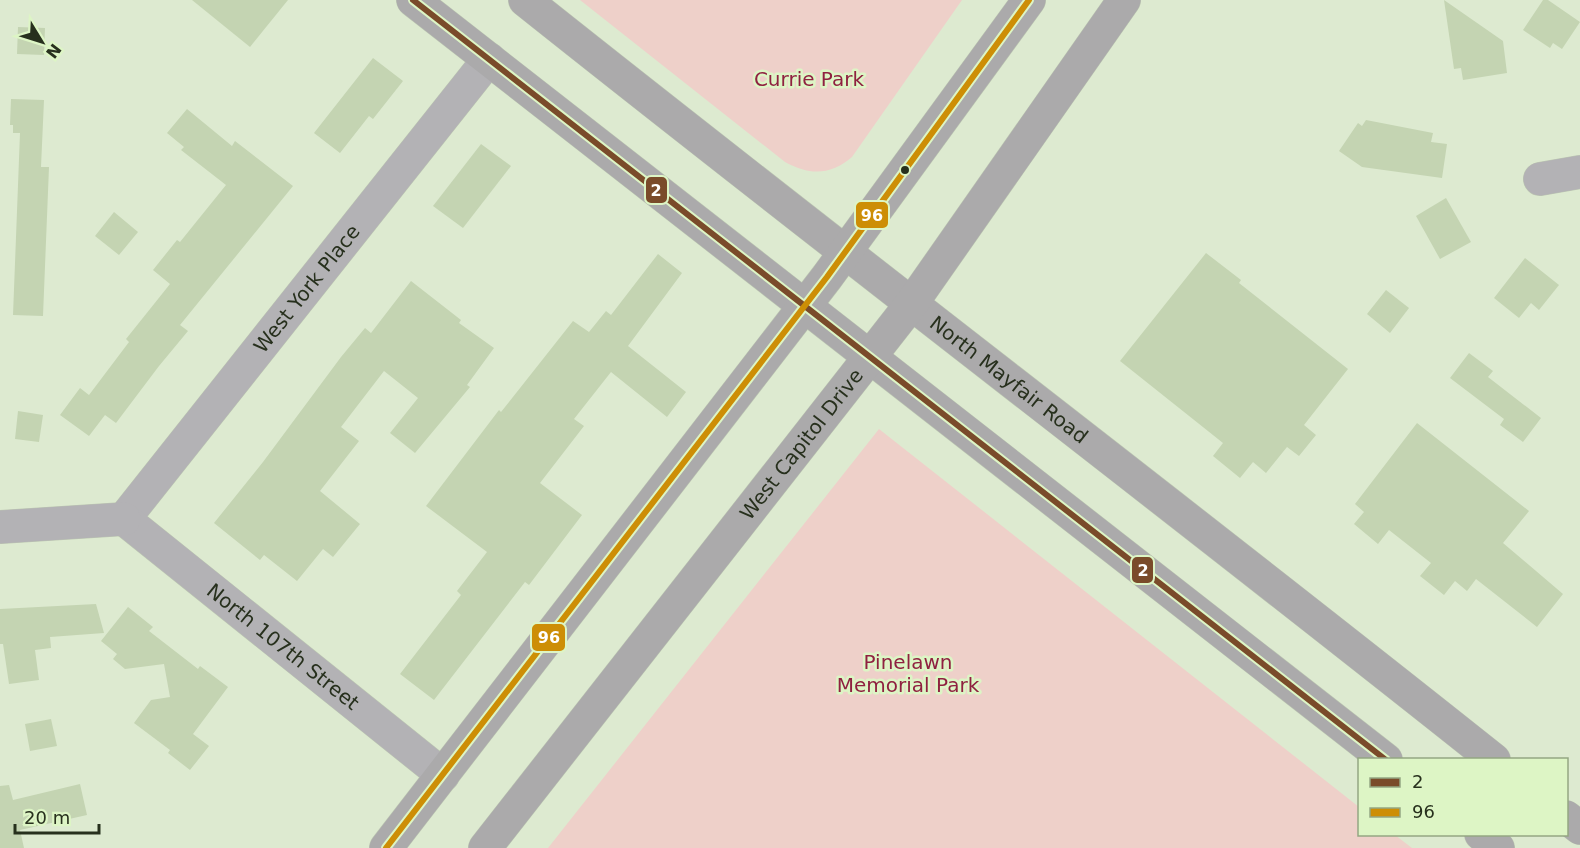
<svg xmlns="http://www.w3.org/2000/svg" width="1580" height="848" font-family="'DejaVu Sans',sans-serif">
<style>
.green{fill:#eed0c9}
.building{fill:#c4d4b2}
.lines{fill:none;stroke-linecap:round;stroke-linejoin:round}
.minor-casing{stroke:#bcc6b2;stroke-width:34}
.major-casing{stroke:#bcc6b2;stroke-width:34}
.minor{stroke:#b3b2b5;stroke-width:33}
.major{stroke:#abaaab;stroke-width:33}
.bus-1-casing{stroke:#ddf5c5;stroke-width:10}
.bus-2-casing{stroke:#ddf5c5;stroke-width:10}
.bus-1{stroke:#7a4b2a;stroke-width:6}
.bus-2{stroke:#cd8e06;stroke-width:6}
.bus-dot{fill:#27301d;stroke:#ddf5c5;stroke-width:2}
.labels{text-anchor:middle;stroke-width:5;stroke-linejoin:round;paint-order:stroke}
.park-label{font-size:20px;fill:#8f2140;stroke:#ddf5c5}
.street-label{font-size:20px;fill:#27301d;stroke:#ddf5c5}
.line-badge{stroke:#ddf5c5;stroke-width:2}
.badge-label{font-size:16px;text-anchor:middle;font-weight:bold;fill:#fff}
</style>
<rect width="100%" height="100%" fill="#ddead0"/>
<g class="green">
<path d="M 580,0 L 962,0 L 852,157 C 830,176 809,175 785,162 Z"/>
<path d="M 879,429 L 1359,807 L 1360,834 L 1395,835 L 1412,848 L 548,848 Z"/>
</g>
<g class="building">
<path d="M 192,0 L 288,0 L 250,47 Z"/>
<path d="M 1444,0 L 1503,41 L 1507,73 L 1463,80 L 1461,68 L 1454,69 Z"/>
<path d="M 1543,0 L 1548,0 L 1580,22 L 1562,49 L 1553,43 L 1550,48 L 1523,30 Z"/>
<path d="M 18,27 L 45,28 L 44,55 L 17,54 Z"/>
<path d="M 373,58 L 403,81 L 373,119 L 369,116 L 340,153 L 314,133 Z"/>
<path d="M 11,99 L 44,100 L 41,167 L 49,167 L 43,316 L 13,315 L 20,133 L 13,133 L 13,125 L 10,125 Z"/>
<path d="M 187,109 L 232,146 L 235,141 L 293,186 L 180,325 L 188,331 L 159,366 L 116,423 L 105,415 L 89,436 L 60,415 L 80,388 L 89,395 L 129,342 L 126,339 L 170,284 L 153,270 L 177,240 L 180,242 L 226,185 L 181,150 L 184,147 L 167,133 Z"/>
<path d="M 1366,120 L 1433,133 L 1431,142 L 1447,144 L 1442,178 L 1362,167 L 1339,151 L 1358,123 L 1362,126 Z"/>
<path d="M 481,144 L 511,166 L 463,228 L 433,206 Z"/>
<path d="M 1446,198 L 1471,242 L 1440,259 L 1416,216 Z"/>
<path d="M 114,212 L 138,232 L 119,255 L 95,236 Z"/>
<path d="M 1206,253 L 1241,280 L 1239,283 L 1348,369 L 1304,425 L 1316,435 L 1299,456 L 1287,447 L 1266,473 L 1253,462 L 1240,478 L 1213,456 L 1223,443 L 1120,361 Z"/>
<path d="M 658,254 L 682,273 L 628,346 L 686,392 L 667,417 L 611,372 L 574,419 L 584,426 L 540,483 L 582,515 L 529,585 L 525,582 L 434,700 L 400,674 L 461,595 L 457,591 L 487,552 L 426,506 L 499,410 L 501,412 L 573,321 L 589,332 L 606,311 L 611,315 Z"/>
<path d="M 1525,258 L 1559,285 L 1539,310 L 1531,303 L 1519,318 L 1494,298 Z"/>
<path d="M 411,281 L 461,320 L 459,323 L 494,348 L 467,385 L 470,387 L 415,453 L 390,433 L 418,398 L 384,371 L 341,427 L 359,441 L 320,491 L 360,524 L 333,557 L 323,549 L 297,581 L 264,555 L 260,560 L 214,523 L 263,462 L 341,357 L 365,328 L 371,333 Z"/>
<path d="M 1386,290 L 1409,308 L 1390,333 L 1367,314 Z"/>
<path d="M 1469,353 L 1493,371 L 1488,377 L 1541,418 L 1523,442 L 1500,425 L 1504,419 L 1450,378 Z"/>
<path d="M 18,411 L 43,415 L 39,442 L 15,439 Z"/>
<path d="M 1417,423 L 1529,511 L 1503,543 L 1563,594 L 1537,627 L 1476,579 L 1467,591 L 1455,581 L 1444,595 L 1420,576 L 1431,563 L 1389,530 L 1378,544 L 1354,524 L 1364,512 L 1355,504 Z"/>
<path d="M 96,604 L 104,633 L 50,637 L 51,648 L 35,650 L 39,680 L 9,684 L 3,644 L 0,644 L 0,609 Z"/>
<path d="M 128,607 L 153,627 L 149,631 L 198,669 L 200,666 L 228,687 L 193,734 L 209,746 L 190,770 L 168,753 L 170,750 L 134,723 L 151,700 L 170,697 L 164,664 L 125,669 L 113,659 L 117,654 L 101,641 Z"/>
<path d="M 51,719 L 57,746 L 30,751 L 25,724 Z"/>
<path d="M 80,784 L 87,815 L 20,830 L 24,848 L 0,848 L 0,786 L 9,785 L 13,800 Z"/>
</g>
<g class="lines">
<defs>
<g id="minor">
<path d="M 1540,179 L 1580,172"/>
<path id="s1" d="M 124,519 L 489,59"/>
<path id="s2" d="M 124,519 L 443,775"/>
<path d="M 0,527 L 124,519"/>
</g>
<g id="major">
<path d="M 413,0 L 1386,760"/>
<path id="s3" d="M 525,0 C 846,256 1173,504 1494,760"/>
<path d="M 1566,817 L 1580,828"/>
<path d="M 1481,834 L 1498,848"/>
<path d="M 386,848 L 827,277 L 1029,0"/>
<path id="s4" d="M 485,848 L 912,303 L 1124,0"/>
</g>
</defs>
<use href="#minor" class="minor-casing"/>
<use href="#major" class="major-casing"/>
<use href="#minor" class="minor"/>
<use href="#major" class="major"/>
<defs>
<path id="bus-1" d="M 413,0 L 1386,760"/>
<path id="bus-2" d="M 386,848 L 827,277 L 1029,0"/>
</defs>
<use href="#bus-1" class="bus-1-casing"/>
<use href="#bus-2" class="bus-2-casing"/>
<use href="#bus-1" class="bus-1"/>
<use href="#bus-2" class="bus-2"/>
</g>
<circle class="bus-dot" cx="905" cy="170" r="5"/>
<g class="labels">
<g class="park-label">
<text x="809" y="86">Currie Park</text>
<text x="908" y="669">Pinelawn<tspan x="908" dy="23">Memorial Park</tspan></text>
</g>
<g class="street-label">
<text dy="7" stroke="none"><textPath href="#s1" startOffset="294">West York Place</textPath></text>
<text dy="7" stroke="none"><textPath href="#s3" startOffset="615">North Mayfair Road</textPath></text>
<text dy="7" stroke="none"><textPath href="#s4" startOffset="513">West Capitol Drive</textPath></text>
<text dy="7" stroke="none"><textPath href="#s2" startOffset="204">North 107th Street</textPath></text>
</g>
</g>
<g class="line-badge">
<rect x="645" y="176" width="23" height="28" rx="6" fill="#7a4b2a"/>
<rect x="855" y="201" width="34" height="28" rx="6" fill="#cd8e06"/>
<rect x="1131" y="556" width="23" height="28" rx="6" fill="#7a4b2a"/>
<rect x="531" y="623" width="35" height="29" rx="6" fill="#cd8e06"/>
</g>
<g class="badge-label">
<text x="656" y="196">2</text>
<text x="872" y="221">96</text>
<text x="1143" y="576">2</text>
<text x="549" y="643">96</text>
</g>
<rect x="1358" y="758" width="210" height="78" fill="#ddf5c5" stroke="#94a682" stroke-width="1.5"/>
<rect x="1370" y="778" width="30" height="9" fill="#7a4b2a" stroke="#94a682" stroke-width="1.5"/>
<text x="1412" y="788" font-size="18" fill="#27301d">2</text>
<rect x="1370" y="808" width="30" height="9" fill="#cd8e06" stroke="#94a682" stroke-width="1.5"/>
<text x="1412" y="818" font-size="18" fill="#27301d">96</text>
<g transform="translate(42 42) rotate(128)" stroke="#ddf5c5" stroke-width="4.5" paint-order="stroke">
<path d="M0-4.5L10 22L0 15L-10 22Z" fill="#27301d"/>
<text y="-9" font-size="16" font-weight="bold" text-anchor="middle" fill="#27301d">N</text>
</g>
<path d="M15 824v9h84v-9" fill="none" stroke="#27301d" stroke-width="3"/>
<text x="24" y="824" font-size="18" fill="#27301d" stroke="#ddf5c5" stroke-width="4.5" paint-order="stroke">20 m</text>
</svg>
